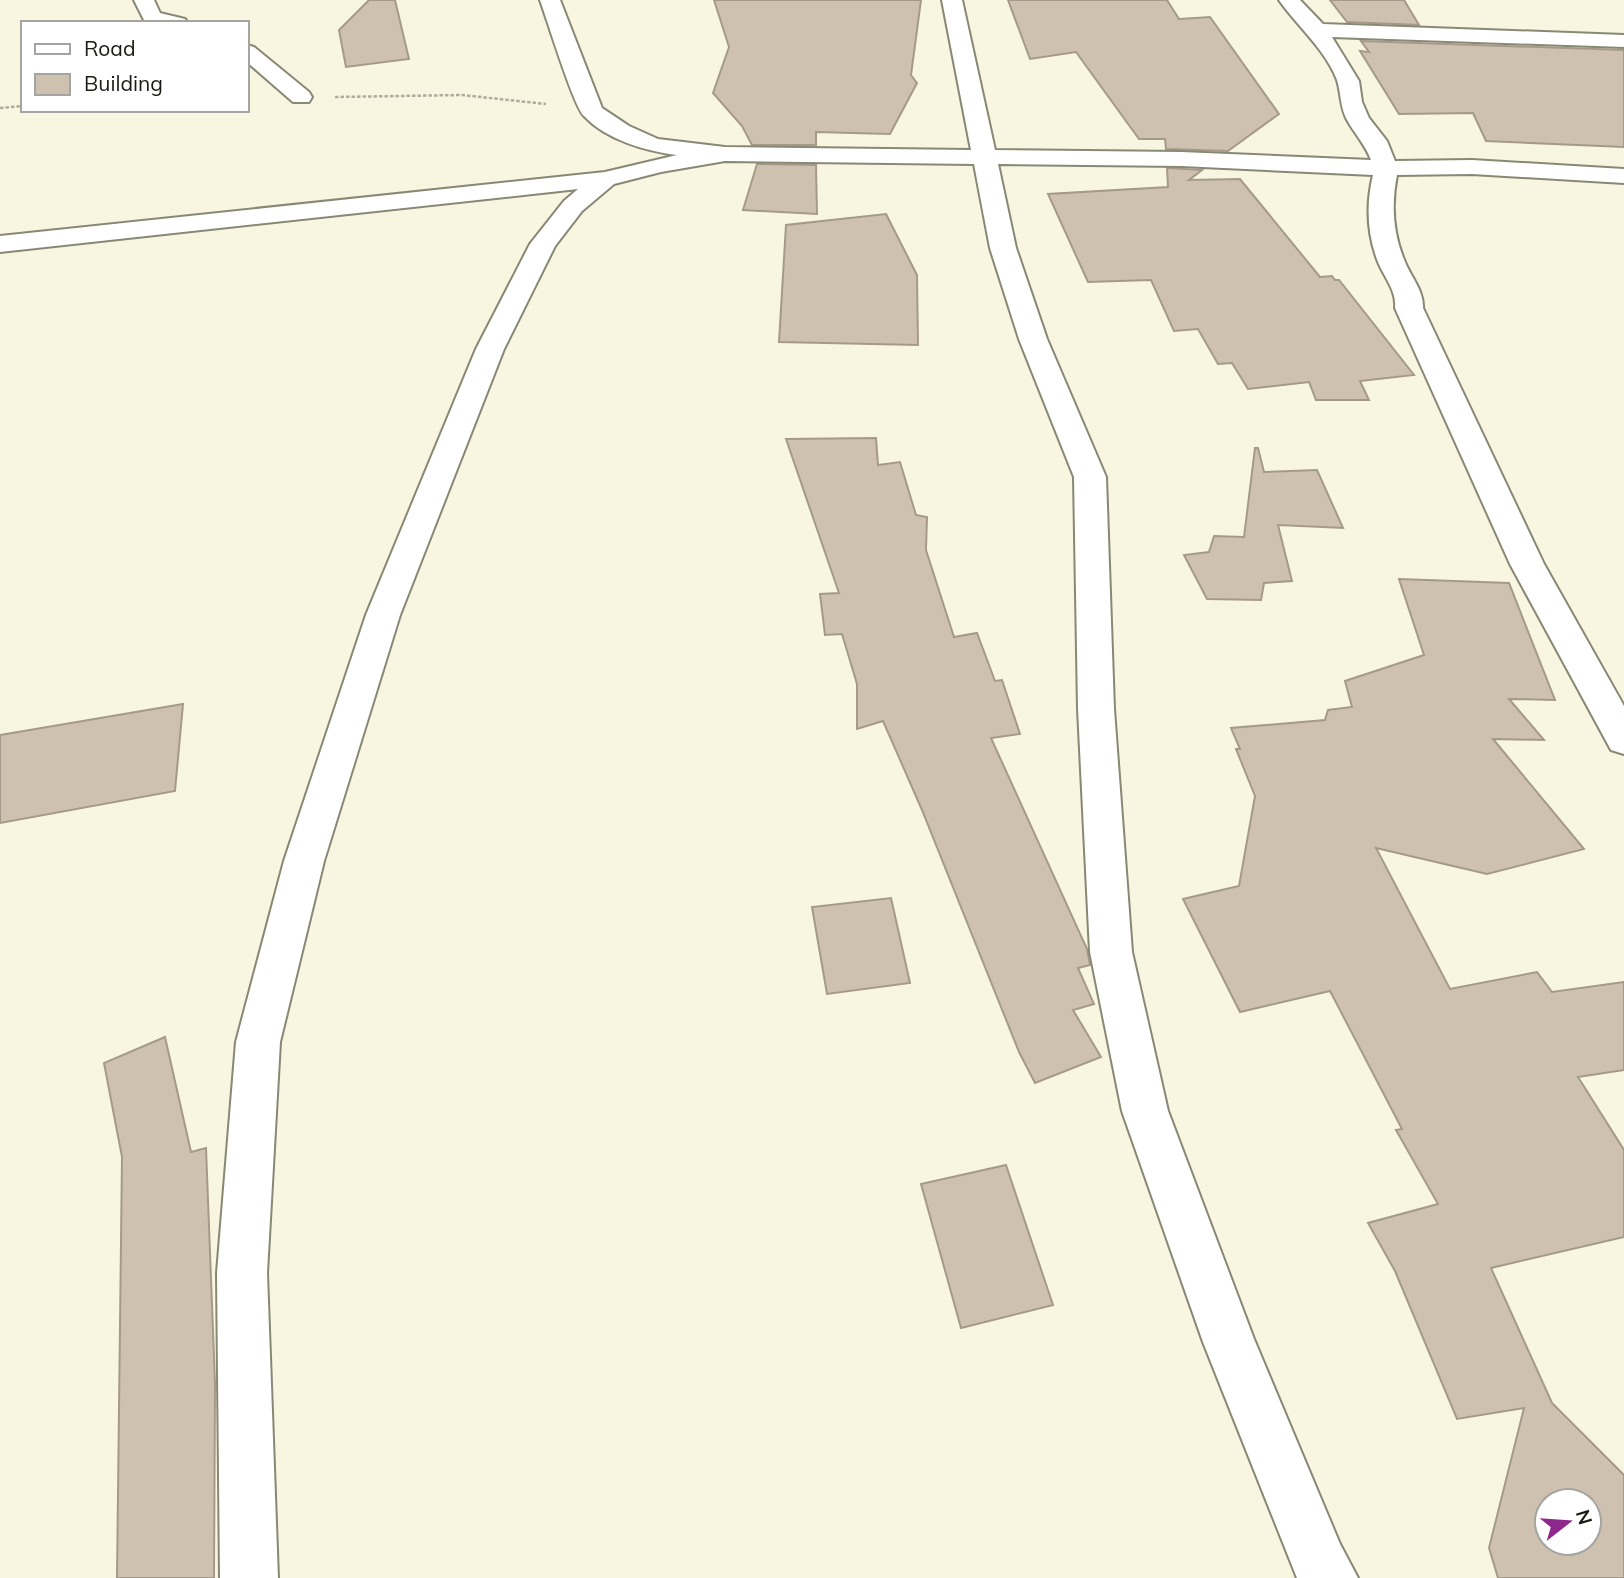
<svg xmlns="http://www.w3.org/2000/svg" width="1624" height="1578" font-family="Mulish,sans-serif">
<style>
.building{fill:#cec1b0;stroke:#a59a89;stroke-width:2;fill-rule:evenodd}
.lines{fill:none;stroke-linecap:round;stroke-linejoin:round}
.minor-casing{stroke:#898875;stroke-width:4}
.path{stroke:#aeac9c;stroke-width:2.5;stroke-dasharray:3.5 2;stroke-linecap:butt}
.minor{fill:#fff;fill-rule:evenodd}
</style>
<rect width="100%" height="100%" fill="#f8f6e1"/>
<g class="building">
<path d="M 369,0 L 395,0 L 409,59 L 346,67 L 339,30 Z"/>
<path d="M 714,0 L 921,0 L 911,75 L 917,83 L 890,134 L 816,132 L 816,145 L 752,145 L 742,126 L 713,93 L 729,47 Z"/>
<path d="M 1008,0 L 1167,0 L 1179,19 L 1210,17 L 1279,114 L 1228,151 L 1166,149 L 1165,139 L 1139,139 L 1076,52 L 1030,59 Z"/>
<path d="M 1330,0 L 1404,0 L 1419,25 L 1347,22 Z"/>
<path d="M 1361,41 L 1624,50 L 1624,147 L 1486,141 L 1473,113 L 1399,114 L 1360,51 L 1369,52 Z"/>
<path d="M 757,164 L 816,165 L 817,214 L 743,210 Z"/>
<path d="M 1167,168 L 1202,170 L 1189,180 L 1240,179 L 1320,277 L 1332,276 L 1335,280 L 1339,280 L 1414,375 L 1360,381 L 1369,400 L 1316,400 L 1309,382 L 1248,389 L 1232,363 L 1218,364 L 1198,329 L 1174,331 L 1151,280 L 1088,282 L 1048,194 L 1168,187 Z"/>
<path d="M 886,214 L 917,275 L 918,345 L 779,342 L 786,225 Z"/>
<path d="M 876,438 L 878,465 L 900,462 L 916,515 L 927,517 L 926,550 L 954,637 L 977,633 L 995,681 L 1002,680 L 1020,734 L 991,738 L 1087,949 L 1090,965 L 1078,968 L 1094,1004 L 1073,1010 L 1101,1057 L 1035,1083 L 1019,1052 L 922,810 L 883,721 L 857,729 L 857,684 L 842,634 L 825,635 L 820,594 L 839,593 L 786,439 Z"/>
<path d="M 1255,448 L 1258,448 L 1264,472 L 1317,470 L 1343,528 L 1278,525 L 1292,581 L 1264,583 L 1261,600 L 1207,599 L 1184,555 L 1209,552 L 1214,536 L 1244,537 Z"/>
<path d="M 1399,579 L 1509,583 L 1555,700 L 1509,699 L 1544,740 L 1493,739 L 1584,849 L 1487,874 L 1376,848 L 1450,989 L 1537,972 L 1552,992 L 1624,982 L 1624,1070 L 1578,1077 L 1624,1150 L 1624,1237 L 1491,1268 L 1552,1403 L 1624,1475 L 1624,1578 L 1498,1578 L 1489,1548 L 1524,1408 L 1457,1419 L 1395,1271 L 1368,1223 L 1438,1204 L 1396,1130 L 1402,1129 L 1330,991 L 1240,1012 L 1183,899 L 1239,886 L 1255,796 L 1236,749 L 1240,749 L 1231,728 L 1325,720 L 1328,710 L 1352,707 L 1345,681 L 1424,655 ZM 1547,1501 L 1589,1501 L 1589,1543 L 1547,1543 Z"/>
<path d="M 183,704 L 175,791 L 0,823 L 0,735 Z"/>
<path d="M 891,898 L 910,983 L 827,994 L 812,907 Z"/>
<path d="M 165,1037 L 191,1152 L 206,1148 L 215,1383 L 214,1578 L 117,1578 L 122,1157 L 104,1063 Z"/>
<path d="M 1006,1165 L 1053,1305 L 961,1328 L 921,1184 Z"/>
</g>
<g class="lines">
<defs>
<g id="minor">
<path d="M 134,0 L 154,0 L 160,13 L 185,19 L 188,23 L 145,22 Z"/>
<path d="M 540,0 L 560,0 L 602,108 L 629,126 L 658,139 L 725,147 L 971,150 L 942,0 L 962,0 L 995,150 L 1181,152 L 1371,160 C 1365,144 1354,133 1346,118 C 1340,105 1341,93 1337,80 C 1325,49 1298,27 1279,0 L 1300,0 L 1323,24 L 1624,35 L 1624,47 L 1332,37 L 1359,81 L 1362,102 L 1369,118 L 1387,141 L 1395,161 L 1472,160 L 1624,169 L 1624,183 L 1472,174 L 1397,175 C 1391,205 1393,234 1405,262 C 1411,277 1424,291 1423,308 L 1544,564 L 1624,706 L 1624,754 L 1611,750 L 1510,564 L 1395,308 C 1397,291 1384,277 1378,262 C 1367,234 1366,204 1373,175 L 1181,166 L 998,164 L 1016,248 L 1047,339 L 1106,477 L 1114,709 L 1132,952 L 1168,1111 L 1254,1339 L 1340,1544 L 1358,1578 L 1297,1578 L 1203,1342 L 1122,1111 L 1090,952 L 1078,709 L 1074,477 L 1019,339 L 990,248 L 974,164 L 725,161 L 661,172 L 614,184 L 582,211 L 555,246 L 504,349 L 400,615 L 324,861 L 280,1042 L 267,1273 L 278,1578 L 220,1578 L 217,1273 L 236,1042 L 284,861 L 366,615 L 476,349 L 530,244 L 564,201 L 578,189 L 0,252 L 0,236 L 605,172 L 677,155 C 645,151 607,140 584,116 C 574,107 547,19 540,0 Z"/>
<path d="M 247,45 L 254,47 L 309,92 L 312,97 L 309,102 L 293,102 L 247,62 Z"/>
</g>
</defs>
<use href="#minor" class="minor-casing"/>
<g class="path">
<path d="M 335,97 L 462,95 L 546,104"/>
<path d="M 0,108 L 23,106"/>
</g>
<use href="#minor" class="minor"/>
</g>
<rect x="21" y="21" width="228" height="91" fill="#ffffff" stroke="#a4a4a1" stroke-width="2"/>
<rect x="35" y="44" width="35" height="10" fill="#ffffff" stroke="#a4a4a1" stroke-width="2"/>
<text x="84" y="56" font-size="21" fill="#1c1b14">Road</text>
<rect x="35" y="74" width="35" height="21" fill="#cec1b0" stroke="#a4a4a1" stroke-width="2"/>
<text x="84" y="91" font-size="21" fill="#1c1b14">Building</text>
<g transform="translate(1568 1522) rotate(73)"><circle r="33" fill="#ffffff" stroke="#a4a4a1" stroke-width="2"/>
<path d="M0-5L12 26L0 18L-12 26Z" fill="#8e288d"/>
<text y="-10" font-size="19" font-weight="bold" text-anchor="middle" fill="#1c1b14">N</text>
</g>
</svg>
